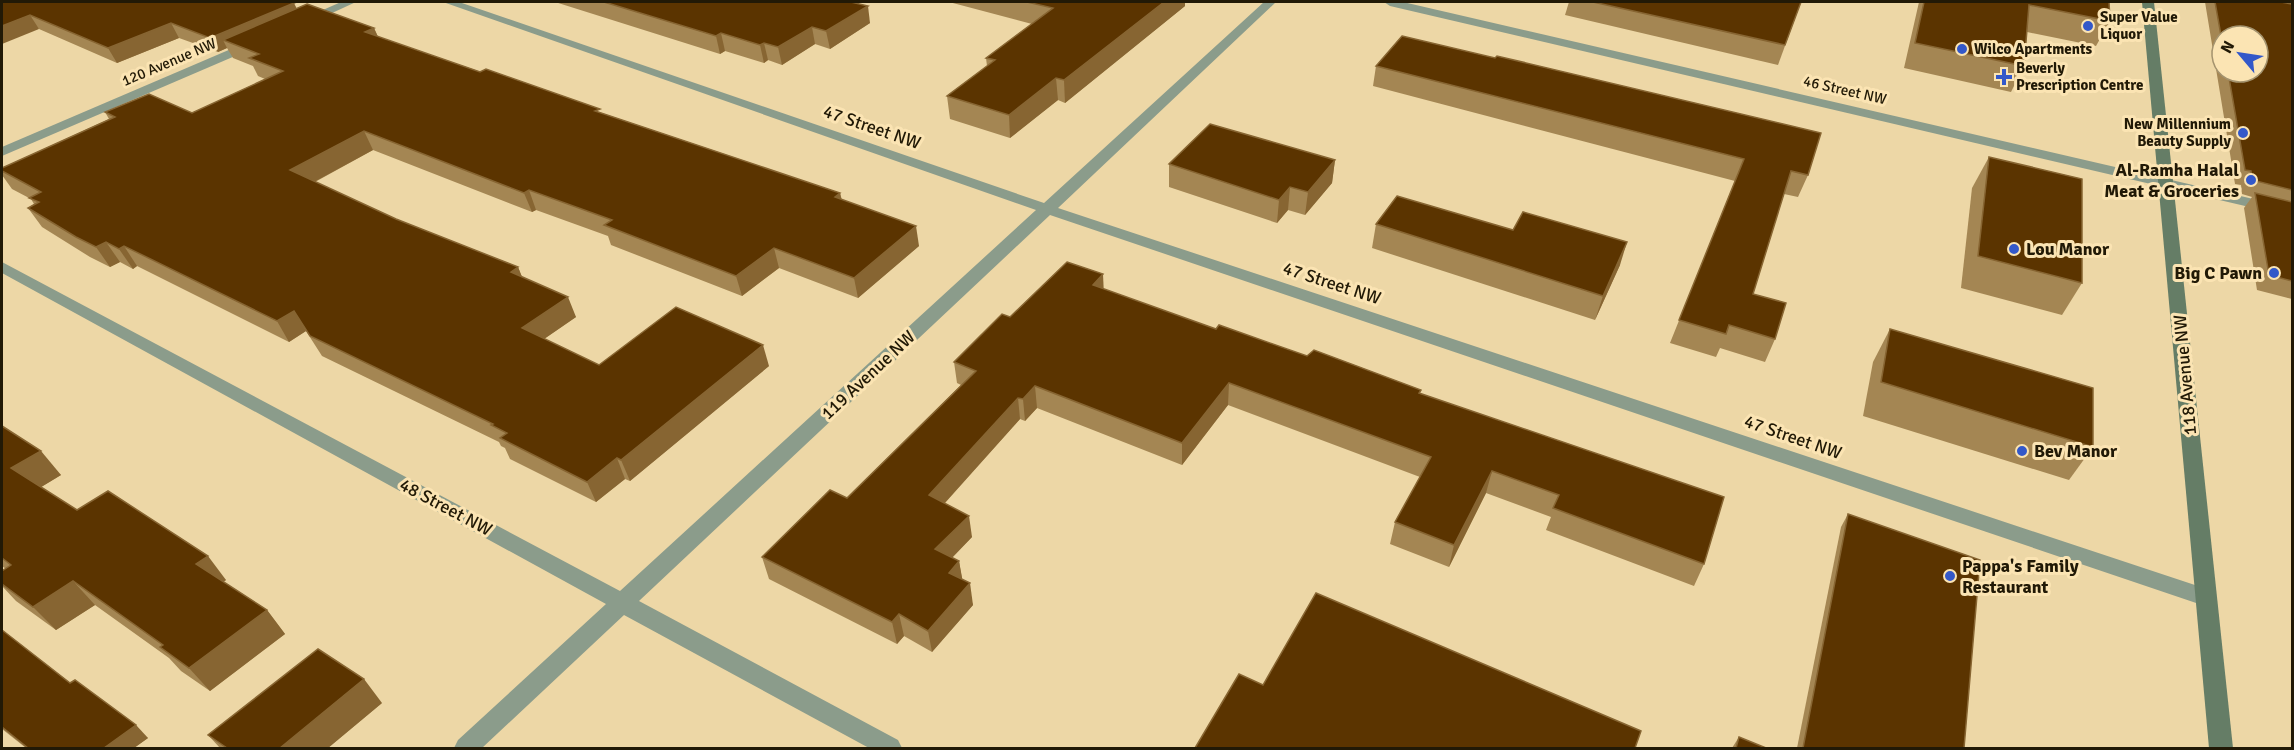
<svg xmlns="http://www.w3.org/2000/svg" width="2294" height="750" font-family="Signika,sans-serif">
<style>
.lines{fill:none;stroke-linecap:round;stroke-linejoin:round}
.street{fill:#8b9c8b;fill-rule:evenodd}
.secondary{fill:#657d66;fill-rule:evenodd}
.wall{fill:#a48653;fill-rule:evenodd}
.shaded-wall{fill:#876532}
.building{fill:#5b3400;stroke:#876532;stroke-width:1.5}
.poi-dot{fill:#3358c9;stroke:#fbe4b3;stroke-width:2}
.labels{text-anchor:middle;stroke-width:6;stroke-linejoin:round;paint-order:stroke}
.far-poi-label{font-size:15px;font-weight:bold;fill:#211906;stroke:#fbe4b3;text-anchor:start}
.far-street-label{font-size:15px;fill:#211906;stroke:#fbe4b3}
.street-label{font-size:18px;fill:#211906;stroke:#fbe4b3}
.poi-label{font-size:18px;font-weight:bold;fill:#211906;stroke:#fbe4b3;text-anchor:start}
</style>
<rect width="100%" height="100%" fill="#edd7a6"/>
<g class="lines">
<g class="street">
<path d="M 341,2 L 356,2 L 308,24 L 298,21 Z"/>
<path d="M 443,2 L 459,2 L 1044,203 L 1264,2 L 1276,2 L 1058,208 L 2213,591 L 2216,597 L 2213,603 L 2205,606 L 1050,215 L 639,601 L 898,740 L 902,748 L 869,748 L 624,615 L 482,748 L 454,748 L 458,740 L 606,604 L 2,273 L 2,262 L 620,591 L 1036,210 Z"/>
<path d="M 1384,2 L 1403,2 L 2292,208 L 2292,217 L 1390,6 Z"/>
<path d="M 252,40 L 258,44 L 256,47 L 2,156 L 2,147 Z"/>
</g>
<path class="secondary" d="M 2142,2 L 2154,2 L 2233,748 L 2209,748 Z"/>
</g>
<g class="wall">
<path d="M 2,2 L 297,9 L 374,28 L 378,37 L 602,113 L 840,193 L 842,200 L 919,246 L 858,298 L 779,268 L 742,296 L 611,245 L 608,236 L 536,210 L 532,212 L 373,150 L 315,182 L 396,219 L 518,267 L 522,277 L 576,317 L 544,339 L 599,365 L 769,366 L 630,481 L 625,479 L 596,502 L 510,459 L 505,448 L 501,446 L 499,442 L 322,356 L 306,331 L 289,342 L 137,266 L 133,269 L 120,262 L 110,267 L 90,257 L 42,227 L 28,208 L 34,204 L 31,199 L 12,189 L 2,175 L 2,168 L 109,119 L 105,112 L 192,113 L 265,79 L 258,76 L 253,66 L 233,58 L 227,48 L 218,52 L 179,38 L 117,63 L 39,29 Z"/>
<path d="M 555,2 L 851,2 L 870,23 L 830,49 L 815,44 L 782,65 L 768,60 L 764,63 L 725,51 L 720,54 Z"/>
<path d="M 949,2 L 1185,2 L 1185,6 L 1065,103 L 1058,100 L 1010,138 L 950,119 L 947,96 L 987,66 L 986,58 L 1032,24 Z"/>
<path d="M 1569,2 L 1801,2 L 1778,65 L 1565,15 Z"/>
<path d="M 1919,2 L 2109,2 L 2110,21 L 2096,46 L 2027,32 L 2024,66 L 2011,92 L 1904,68 Z"/>
<path d="M 2205,2 L 2281,2 L 2292,4 L 2292,299 L 2257,290 L 2244,208 L 2252,197 L 2242,194 L 2241,185 L 2235,184 ZM 2222,36 L 2258,72 L 2222,72 Z"/>
<path d="M 1376,66 L 1808,175 L 1798,197 L 1784,194 L 1753,294 L 1775,339 L 1765,362 L 1720,348 L 1716,357 L 1670,343 L 1735,181 L 1373,86 Z"/>
<path d="M 1989,157 L 2082,283 L 2062,315 L 1961,288 L 1972,188 Z"/>
<path d="M 1335,160 L 1332,183 L 1305,215 L 1288,210 L 1277,223 L 1169,187 L 1169,164 Z"/>
<path d="M 1376,224 L 1620,265 L 1595,320 L 1372,248 Z"/>
<path d="M 1104,289 L 1216,329 L 1421,390 L 1420,393 L 1704,564 L 1694,586 L 1546,530 L 1551,517 L 1486,493 L 1449,567 L 1390,544 L 1395,522 L 1420,477 L 1228,405 L 1182,465 L 1037,408 L 1025,421 L 1020,419 L 945,503 L 972,537 L 952,558 L 959,561 L 962,579 L 973,605 L 932,652 L 904,636 L 897,644 L 769,579 L 762,557 L 847,498 L 961,385 L 957,383 L 954,362 Z"/>
<path d="M 1890,329 L 2093,447 L 2069,480 L 1863,416 L 1873,362 Z"/>
<path d="M 2,426 L 61,475 L 41,487 L 77,510 L 226,580 L 223,582 L 267,610 L 285,634 L 210,691 L 181,671 L 169,658 L 95,605 L 56,630 L 16,601 L 2,586 L 2,571 L 6,569 L 2,566 Z"/>
<path d="M 1848,514 L 1964,748 L 1797,748 L 1841,527 Z"/>
<path d="M 2,630 L 70,683 L 148,738 L 134,748 L 26,748 L 2,729 Z"/>
<path d="M 382,703 L 328,748 L 220,748 L 208,735 Z"/>
<path d="M 1739,737 L 1766,748 L 1732,748 Z"/>
</g>
<g class="shaded-wall">
<path d="M 1164,2 L 1185,2 L 1185,6 L 1065,103 L 1064,80 Z"/>
<path d="M 294,3 L 301,17 L 223,40 L 227,48 L 218,52 L 210,38 Z"/>
<path d="M 868,6 L 870,23 L 830,49 L 826,31 Z"/>
<path d="M 30,15 L 39,29 L 2,44 L 2,26 Z"/>
<path d="M 171,23 L 179,38 L 117,63 L 108,48 Z"/>
<path d="M 812,27 L 815,44 L 782,65 L 778,47 Z"/>
<path d="M 374,28 L 382,46 L 365,32 Z"/>
<path d="M 721,33 L 725,51 L 720,54 L 716,36 Z"/>
<path d="M 764,43 L 768,60 L 764,63 L 760,45 Z"/>
<path d="M 1056,78 L 1058,100 L 1010,138 L 1009,115 Z"/>
<path d="M 364,131 L 373,150 L 301,189 L 290,170 Z"/>
<path d="M 1335,160 L 1332,183 L 1305,215 L 1308,192 Z"/>
<path d="M 1290,187 L 1288,210 L 1277,223 L 1279,200 Z"/>
<path d="M 529,190 L 536,210 L 532,212 L 524,193 Z"/>
<path d="M 840,193 L 844,213 L 835,197 Z"/>
<path d="M 916,226 L 919,246 L 858,298 L 854,278 Z"/>
<path d="M 106,242 L 120,262 L 110,267 L 96,247 Z"/>
<path d="M 1627,242 L 1620,265 L 1595,320 L 1603,296 Z"/>
<path d="M 124,246 L 137,266 L 133,269 L 119,249 Z"/>
<path d="M 774,248 L 779,268 L 742,296 L 736,276 Z"/>
<path d="M 518,267 L 526,287 L 511,272 Z"/>
<path d="M 1103,274 L 1104,296 L 1093,285 Z"/>
<path d="M 568,297 L 576,317 L 531,348 L 522,328 Z"/>
<path d="M 294,311 L 306,331 L 289,342 L 277,321 Z"/>
<path d="M 763,345 L 769,366 L 630,481 L 621,460 Z"/>
<path d="M 1229,383 L 1228,405 L 1182,465 L 1182,443 Z"/>
<path d="M 1035,386 L 1037,408 L 1025,421 L 1023,399 Z"/>
<path d="M 1018,398 L 1020,419 L 933,516 L 929,495 Z"/>
<path d="M 41,451 L 61,475 L 33,492 L 11,468 Z"/>
<path d="M 617,458 L 625,479 L 596,502 L 587,482 Z"/>
<path d="M 1492,471 L 1486,493 L 1449,567 L 1454,545 Z"/>
<path d="M 969,516 L 972,537 L 939,571 L 935,549 Z"/>
<path d="M 208,556 L 226,580 L 215,588 L 196,564 Z"/>
<path d="M 959,561 L 963,583 L 949,573 Z"/>
<path d="M 73,581 L 95,605 L 56,630 L 33,607 Z"/>
<path d="M 970,583 L 973,605 L 932,652 L 928,631 Z"/>
<path d="M 267,610 L 285,634 L 210,691 L 189,668 Z"/>
<path d="M 899,614 L 904,636 L 897,644 L 892,622 Z"/>
<path d="M 364,679 L 382,703 L 328,748 L 280,748 Z"/>
<path d="M 136,725 L 148,738 L 134,748 L 104,748 Z"/>
</g>
<g class="building">
<path d="M 2,2 L 291,2 L 294,3 L 210,38 L 171,23 L 108,48 L 30,15 L 2,26 Z"/>
<path d="M 604,2 L 851,2 L 868,6 L 826,31 L 812,27 L 778,47 L 764,43 L 760,45 L 721,33 L 716,36 Z"/>
<path d="M 1027,2 L 1164,2 L 1064,80 L 1056,78 L 1009,115 L 947,96 L 995,60 L 986,58 L 1053,8 Z"/>
<path d="M 1593,2 L 1801,2 L 1785,45 Z"/>
<path d="M 1924,2 L 2109,2 L 2110,21 L 2029,5 L 2024,66 L 1915,43 Z"/>
<path d="M 2215,2 L 2281,2 L 2292,4 L 2292,190 L 2252,180 L 2251,171 L 2245,170 L 2228,72 L 2258,72 L 2258,36 L 2222,36 L 2222,41 Z"/>
<path d="M 307,4 L 374,28 L 365,32 L 480,72 L 486,69 L 600,109 L 595,111 L 840,193 L 835,197 L 916,226 L 854,278 L 774,248 L 736,276 L 604,225 L 612,220 L 529,190 L 524,193 L 364,131 L 290,170 L 396,219 L 518,267 L 511,272 L 568,297 L 522,328 L 599,365 L 676,307 L 763,345 L 621,460 L 617,458 L 587,482 L 500,438 L 507,433 L 491,425 L 493,424 L 310,336 L 294,311 L 277,321 L 124,246 L 119,249 L 106,242 L 96,247 L 76,237 L 28,208 L 39,202 L 29,198 L 41,192 L 2,171 L 2,168 L 115,117 L 105,112 L 149,94 L 192,113 L 283,71 L 249,58 L 259,54 L 223,40 Z"/>
<path d="M 1402,36 L 1495,58 L 1497,56 L 1821,133 L 1808,175 L 1791,171 L 1753,294 L 1786,303 L 1775,339 L 1729,325 L 1726,334 L 1679,320 L 1744,159 L 1376,66 Z"/>
<path d="M 1210,124 L 1335,160 L 1308,192 L 1290,187 L 1279,200 L 1169,164 Z"/>
<path d="M 1989,157 L 2082,179 L 2082,283 L 1978,256 Z"/>
<path d="M 2255,193 L 2292,202 L 2292,281 L 2269,275 Z"/>
<path d="M 1397,196 L 1513,230 L 1523,212 L 1627,242 L 1603,296 L 1376,224 Z"/>
<path d="M 1067,262 L 1103,274 L 1093,285 L 1216,329 L 1219,325 L 1307,356 L 1314,350 L 1421,390 L 1419,393 L 1724,497 L 1704,564 L 1553,508 L 1559,495 L 1492,471 L 1454,545 L 1395,522 L 1431,457 L 1229,383 L 1182,443 L 1035,386 L 1023,399 L 1018,398 L 929,495 L 969,516 L 935,549 L 959,561 L 949,573 L 970,583 L 928,631 L 899,614 L 892,622 L 762,557 L 830,490 L 847,498 L 976,371 L 954,362 L 1002,314 L 1010,317 Z"/>
<path d="M 1890,329 L 2093,388 L 2093,447 L 1881,382 Z"/>
<path d="M 2,426 L 41,451 L 11,468 L 77,510 L 108,491 L 208,556 L 196,564 L 267,610 L 189,668 L 160,647 L 163,645 L 73,581 L 33,607 L 2,584 L 2,571 L 11,565 L 2,558 Z"/>
<path d="M 1848,514 L 1980,560 L 1964,748 L 1803,748 Z"/>
<path d="M 1316,593 L 1641,731 L 1635,748 L 1195,748 L 1239,674 L 1263,685 Z"/>
<path d="M 2,630 L 70,683 L 75,680 L 136,725 L 104,748 L 28,748 L 2,727 Z"/>
<path d="M 318,649 L 364,679 L 280,748 L 227,748 L 208,735 Z"/>
<path d="M 1739,737 L 1766,748 L 1736,748 Z"/>
</g>
<g class="poi-dot">
<circle cx="2088" cy="26" r="6"/>
<circle cx="1962" cy="49" r="6"/>
<path d="M2001 68h6v6h6v6h-6v6h-6v-6h-6v-6h6z"/>
<circle cx="2243" cy="133" r="6"/>
<circle cx="2251" cy="180" r="6"/>
<circle cx="2014" cy="249" r="6"/>
<circle cx="2274" cy="273" r="6"/>
<circle cx="2022" cy="451" r="6"/>
<circle cx="1950" cy="576" r="6"/>
</g>
<g class="labels">
<g class="far-poi-label">
<text x="2100" y="22">Super Value<tspan x="2100" dy="17">Liquor</tspan></text>
<text x="1974" y="54">Wilco Apartments</text>
<text x="2016" y="73">Beverly<tspan x="2016" dy="17">Prescription Centre</tspan></text>
<text x="2231" y="129" text-anchor="end">New Millennium<tspan x="2231" dy="17">Beauty Supply</tspan></text>
</g>
<g class="far-street-label">
<text transform="translate(169 62) rotate(-23)" y="5">120 Avenue NW</text>
<text transform="translate(1845 90) rotate(13)" y="5">46 Street NW</text>
</g>
<g class="street-label">
<text transform="translate(872 127) rotate(19)" y="6">47 Street NW</text>
<text transform="translate(1332 283) rotate(18)" y="6">47 Street NW</text>
<text transform="translate(868 375) rotate(-43)" y="6">119 Avenue NW</text>
<text transform="translate(2185 375) rotate(-95)" y="6">118 Avenue NW</text>
<text transform="translate(1793 437) rotate(19)" y="6">47 Street NW</text>
<text transform="translate(446 507) rotate(28)" y="6">48 Street NW</text>
</g>
<g class="poi-label">
<text x="2239" y="176" text-anchor="end">Al-Ramha Halal<tspan x="2239" dy="21">Meat &amp; Groceries</tspan></text>
<text x="2026" y="255">Lou Manor</text>
<text x="2262" y="279" text-anchor="end">Big C Pawn</text>
<text x="2034" y="457">Bev Manor</text>
<text x="1962" y="572">Pappa's Family<tspan x="1962" dy="21">Restaurant</tspan></text>
</g>
</g>
<rect width="2294" height="750" fill="none" stroke="#211906" stroke-width="6"/>
<g transform="translate(2240 54) rotate(299)"><circle r="28" fill="#fbe4b3" stroke="#a4936e" stroke-width="1.5"/>
<path d="M0-4.5L10 22L0 15L-10 22Z" fill="#3358c9"/>
<text y="-9" font-size="16" font-weight="bold" text-anchor="middle" fill="#211906">N</text>
</g>
</svg>
